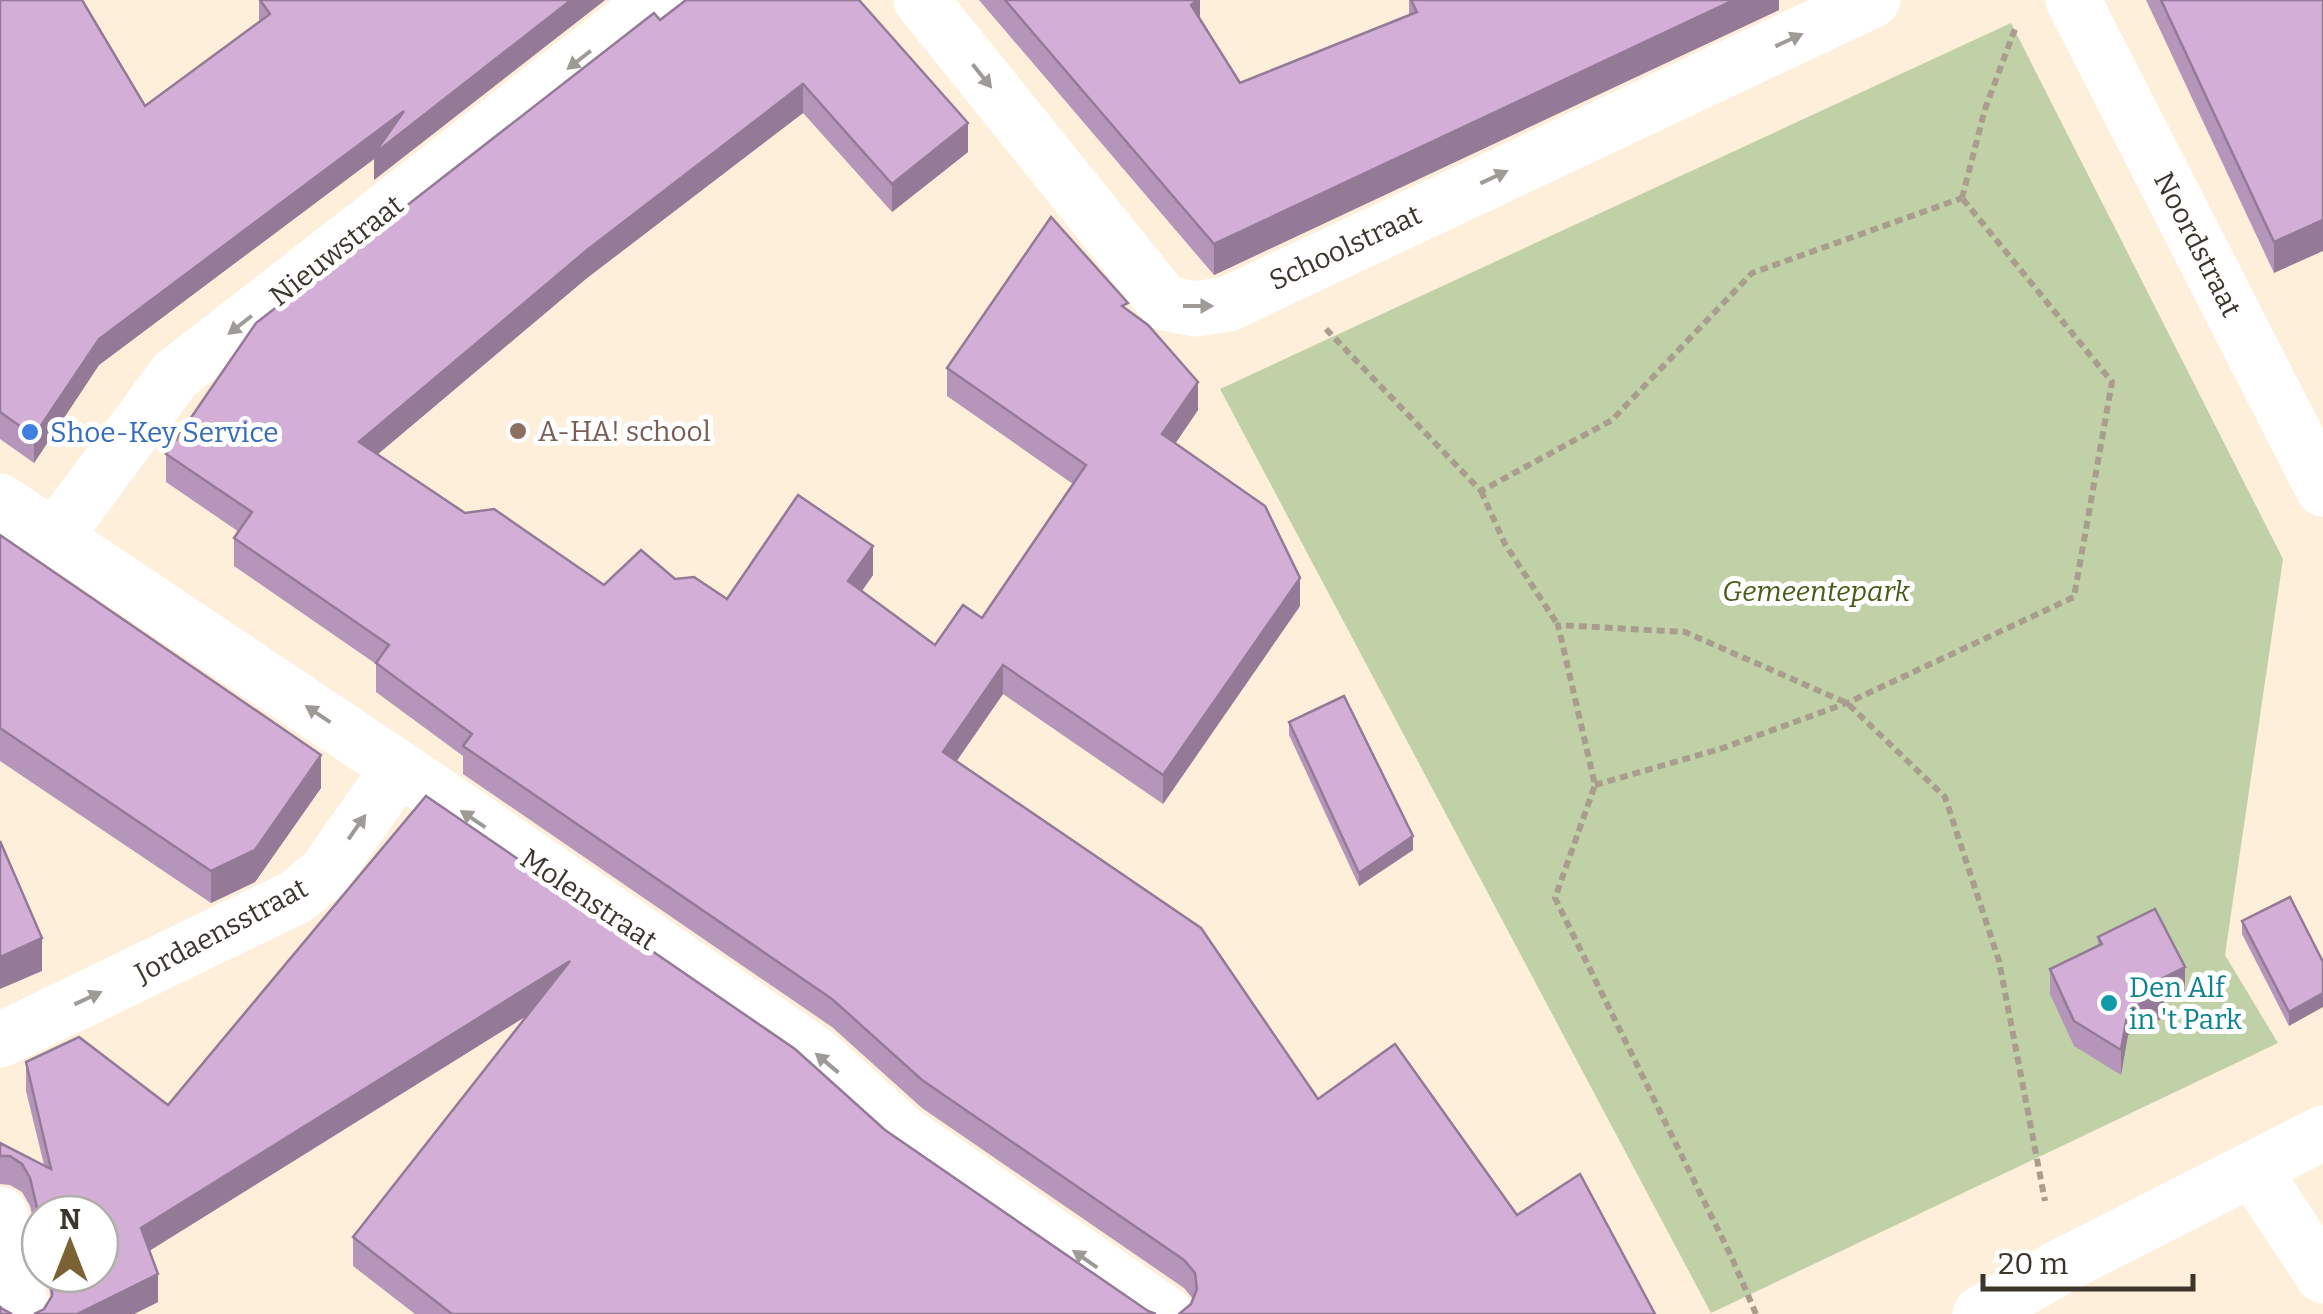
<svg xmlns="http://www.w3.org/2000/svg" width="2323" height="1314" font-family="Bitter,serif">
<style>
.green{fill:#c0d1a7}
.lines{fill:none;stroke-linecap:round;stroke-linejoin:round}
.path{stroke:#a99d8d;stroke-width:6;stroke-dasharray:8 5;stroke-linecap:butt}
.street{stroke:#fff;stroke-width:55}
.secondary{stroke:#fff;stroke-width:55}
.wall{fill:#b596ba}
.shaded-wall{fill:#947a97}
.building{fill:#d3afd8;stroke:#947a97;stroke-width:2.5}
.oneway{fill:#9e9a95}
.education-dot{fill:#8d6e63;stroke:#fff;stroke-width:4}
.shop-dot{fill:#3f7fe0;stroke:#fff;stroke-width:4}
.culture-dot{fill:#0f9aa8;stroke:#fff;stroke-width:4}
.labels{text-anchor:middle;stroke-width:10;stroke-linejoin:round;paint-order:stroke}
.street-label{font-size:28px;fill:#3c352b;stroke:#fff}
.education-label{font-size:28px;fill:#785e54;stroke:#fff;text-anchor:start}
.shop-label{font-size:28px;fill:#366cbe;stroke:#fff;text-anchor:start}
.park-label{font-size:28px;font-style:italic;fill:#465d17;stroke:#fff}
.culture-label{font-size:28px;fill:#0d838f;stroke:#fff;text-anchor:start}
</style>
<rect width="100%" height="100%" fill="#feefda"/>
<path class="green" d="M 2011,23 L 2283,559 L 2225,955 L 2278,1043 L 1711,1313 L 1220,389 Z"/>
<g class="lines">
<g class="path">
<path d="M 1962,198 L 1985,109 L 2015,29"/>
<path d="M 1326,329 L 1481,491 L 1612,420 L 1752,273 L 1962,198"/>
<path d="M 1481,491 L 1505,544 L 1558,625"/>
<path d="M 1595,785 L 1723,748 L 1847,703 L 2074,597 L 2112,382 L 1962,198"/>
<path d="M 1756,1314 L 1732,1258 L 1555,898 L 1595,785 L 1558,625 L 1685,632 L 1847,703 L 1945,797 L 1999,961 L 2045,1201"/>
</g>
<g class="street">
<path d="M 921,0 L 1165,303 L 1196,309 L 1228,304 L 1873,0"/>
<path d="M 2073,0 L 2323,489"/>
<path d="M 55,537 L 175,375 L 656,0"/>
<path d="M 0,1040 L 296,897 L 325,873 L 399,768"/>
<path d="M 2253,1170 L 2323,1276"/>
<path d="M 0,1214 L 23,1314"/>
</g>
<g class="secondary">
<path d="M 0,501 L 399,768 L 814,1053 L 903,1133 L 1166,1314"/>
<path d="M 1980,1314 L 2058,1268 L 2323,1133"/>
</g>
</g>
<g class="wall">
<path d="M 0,0 L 145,106 L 259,22 L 259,0 L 605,0 L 374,180 L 374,159 L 99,365 L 34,463 L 0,439 Z"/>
<path d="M 979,0 L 1200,0 L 1200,20 L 1240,83 L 1409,15 L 1409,0 L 1779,0 L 1779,10 L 1214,275 Z"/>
<path d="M 2146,0 L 2323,0 L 2274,273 Z"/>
<path d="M 660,20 L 968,152 L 892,212 L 803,113 L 587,278 L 378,454 L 465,513 L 604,585 L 675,579 L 727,599 L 873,575 L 862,591 L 935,645 L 982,618 L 1073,484 L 947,396 L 947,368 L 1128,311 L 1198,410 L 1175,444 L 1300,606 L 1163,804 L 1003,694 L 956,761 L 1318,1099 L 1517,1215 L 1655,1314 L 1191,1304 L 1193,1299 L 1184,1288 L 922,1108 L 832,1027 L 463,774 L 463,756 L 376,692 L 376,664 L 234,566 L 234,538 L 239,532 L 166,482 L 166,454 Z"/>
<path d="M 0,535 L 321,788 L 255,882 L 211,903 L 0,761 Z"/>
<path d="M 1289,722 L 1413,850 L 1359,886 L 1289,735 Z"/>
<path d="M 426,796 L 885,1130 L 1148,1311 L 1156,1314 L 415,1314 L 353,1266 L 353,1237 L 526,1016 L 149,1251 L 158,1302 L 134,1314 L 34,1314 L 44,1309 L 51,1297 L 46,1274 L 100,1274 L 40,1214 L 40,1249 L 30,1206 L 22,1192 L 10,1185 L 0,1184 L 0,1143 L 44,1165 L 26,1091 L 26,1062 L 168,1105 Z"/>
<path d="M 2242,921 L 2323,962 L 2289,1026 L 2242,934 Z"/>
<path d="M 2098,937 L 2185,992 L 2161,1004 L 2161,1019 L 2128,1035 L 2121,1075 L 2074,1046 L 2050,994 L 2050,969 L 2098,946 Z"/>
</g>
<g class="shaded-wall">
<path d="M 571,0 L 605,0 L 374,180 L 374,159 L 99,365 L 34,463 L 34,436 L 99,339 L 404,111 Z"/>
<path d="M 1197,0 L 1200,0 L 1200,29 L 1191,5 Z"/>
<path d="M 1734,0 L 1779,0 L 1779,10 L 1214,275 L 1214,244 Z"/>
<path d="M 803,84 L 803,113 L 587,278 L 359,470 L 359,442 L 587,250 Z"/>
<path d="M 968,123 L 968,152 L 892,212 L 892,184 Z"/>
<path d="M 2323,220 L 2323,251 L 2274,273 L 2274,242 Z"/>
<path d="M 1198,382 L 1198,410 L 1162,463 L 1162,434 Z"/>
<path d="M 873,546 L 873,575 L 848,610 L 848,581 Z"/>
<path d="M 1300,578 L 1300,606 L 1163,804 L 1163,775 Z"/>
<path d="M 1003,665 L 1003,694 L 943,781 L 943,752 Z"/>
<path d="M 321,755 L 321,788 L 255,882 L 211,903 L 211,871 Z"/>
<path d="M 1413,836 L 1413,850 L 1359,886 L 1359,873 Z"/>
<path d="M 42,938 L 42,971 L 0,989 L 0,957 Z"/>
<path d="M 570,961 L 570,989 L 141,1256 L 141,1228 Z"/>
<path d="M 2185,967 L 2185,992 L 2161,1004 L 2161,1019 L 2128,1035 L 2121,1075 L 2121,1050 L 2128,1010 L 2155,982 Z"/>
<path d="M 2323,993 L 2323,1007 L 2289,1026 L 2289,1012 Z"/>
<path d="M 158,1274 L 158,1302 L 134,1314 L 77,1314 Z"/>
</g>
<g class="building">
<path d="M 0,0 L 82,0 L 145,106 L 270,14 L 260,0 L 571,0 L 374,154 L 404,111 L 99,339 L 34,436 L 0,412 Z"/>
<path d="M 686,0 L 859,0 L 968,123 L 892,184 L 803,84 L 587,250 L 359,442 L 465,513 L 494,509 L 604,585 L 641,550 L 675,579 L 694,577 L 727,599 L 798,495 L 873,546 L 848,581 L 935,645 L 963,605 L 982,618 L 1086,465 L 947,368 L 1051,217 L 1128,303 L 1122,306 L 1148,325 L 1198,382 L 1162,434 L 1265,506 L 1300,578 L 1163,775 L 1003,665 L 943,752 L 1201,928 L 1318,1099 L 1395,1044 L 1517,1215 L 1580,1174 L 1655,1314 L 1179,1314 L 1191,1304 L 1197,1289 L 1195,1273 L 1184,1260 L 922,1080 L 832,999 L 463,746 L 472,734 L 376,663 L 389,645 L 234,538 L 252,512 L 166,454 L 256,323 L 654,13 L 660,20 Z"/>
<path d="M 1005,0 L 1197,0 L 1191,5 L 1240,83 L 1417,12 L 1411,0 L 1734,0 L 1214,244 Z"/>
<path d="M 2161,0 L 2323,0 L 2323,220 L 2274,242 Z"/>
<path d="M 0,535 L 321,755 L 255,850 L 211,871 L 0,728 Z"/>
<path d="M 1344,696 L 1413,836 L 1359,873 L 1289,722 Z"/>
<path d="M 426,796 L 795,1049 L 885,1130 L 1148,1311 L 1156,1314 L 452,1314 L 353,1237 L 570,961 L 141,1228 L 158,1274 L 77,1314 L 34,1314 L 44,1309 L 52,1296 L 52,1274 L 100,1274 L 100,1214 L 40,1214 L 40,1220 L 30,1178 L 22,1164 L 10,1156 L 0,1156 L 0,1143 L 51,1169 L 26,1062 L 79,1037 L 168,1105 Z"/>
<path d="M 0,841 L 42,938 L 0,957 Z"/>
<path d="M 2290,897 L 2323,962 L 2323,993 L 2289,1012 L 2242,921 Z"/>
<path d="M 2155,909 L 2185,967 L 2155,982 L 2161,993 L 2128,1010 L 2121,1050 L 2074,1021 L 2050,969 L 2102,944 L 2098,937 Z"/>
<path d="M 0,1306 L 1,1308 L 12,1314 L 0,1314 Z"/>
</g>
<defs><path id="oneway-solid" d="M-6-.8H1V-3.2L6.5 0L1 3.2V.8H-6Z" transform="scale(2.5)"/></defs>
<g class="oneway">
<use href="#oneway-solid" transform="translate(1789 40) rotate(-25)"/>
<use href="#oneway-solid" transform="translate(579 60) rotate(142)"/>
<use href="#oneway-solid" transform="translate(982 76) rotate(51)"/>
<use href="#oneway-solid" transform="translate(1494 177) rotate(-25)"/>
<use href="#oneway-solid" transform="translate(1198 306)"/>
<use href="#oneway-solid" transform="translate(240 325) rotate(142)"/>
<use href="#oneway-solid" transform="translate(318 714) rotate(-146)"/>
<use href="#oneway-solid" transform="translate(473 819) rotate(-146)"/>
<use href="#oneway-solid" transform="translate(357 827) rotate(-55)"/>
<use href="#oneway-solid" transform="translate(88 998) rotate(-25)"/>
<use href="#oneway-solid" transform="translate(827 1063) rotate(-140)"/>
<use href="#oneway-solid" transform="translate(1085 1259) rotate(-145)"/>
</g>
<circle class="education-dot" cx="518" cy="431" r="10"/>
<circle class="shop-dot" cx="30" cy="432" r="10"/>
<circle class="culture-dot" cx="2109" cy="1003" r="10"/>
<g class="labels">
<g class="street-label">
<text transform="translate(2198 244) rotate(63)" y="10">Noordstraat</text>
<text transform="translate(1345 247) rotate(-25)" y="10">Schoolstraat</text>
<text transform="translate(336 250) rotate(-38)" y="10">Nieuwstraat</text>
<text transform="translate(589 899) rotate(34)" y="10">Molenstraat</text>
<text transform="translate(221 930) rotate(-28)" y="10">Jordaensstraat</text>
</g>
<g class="education-label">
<text x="538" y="441">A-HA! school</text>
</g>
<g class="shop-label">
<text x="50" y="442">Shoe-Key Service</text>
</g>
<g class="park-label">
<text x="1816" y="601">Gemeentepark</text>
</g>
<g class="culture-label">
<text x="2129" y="997">Den Alf<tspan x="2129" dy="32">in 't Park</tspan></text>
</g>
</g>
<g transform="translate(70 1244)"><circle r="48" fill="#ffffff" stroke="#b1aeaa" stroke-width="2.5"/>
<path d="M0-8L18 38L0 25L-18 38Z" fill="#7b6133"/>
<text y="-15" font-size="28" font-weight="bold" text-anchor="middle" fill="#3c352b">N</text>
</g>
<path d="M1983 1274v15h210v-15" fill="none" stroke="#3c352b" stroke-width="5"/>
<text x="1998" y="1274" font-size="30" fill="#3c352b" stroke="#ffffff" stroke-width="8" paint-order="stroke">20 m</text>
</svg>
